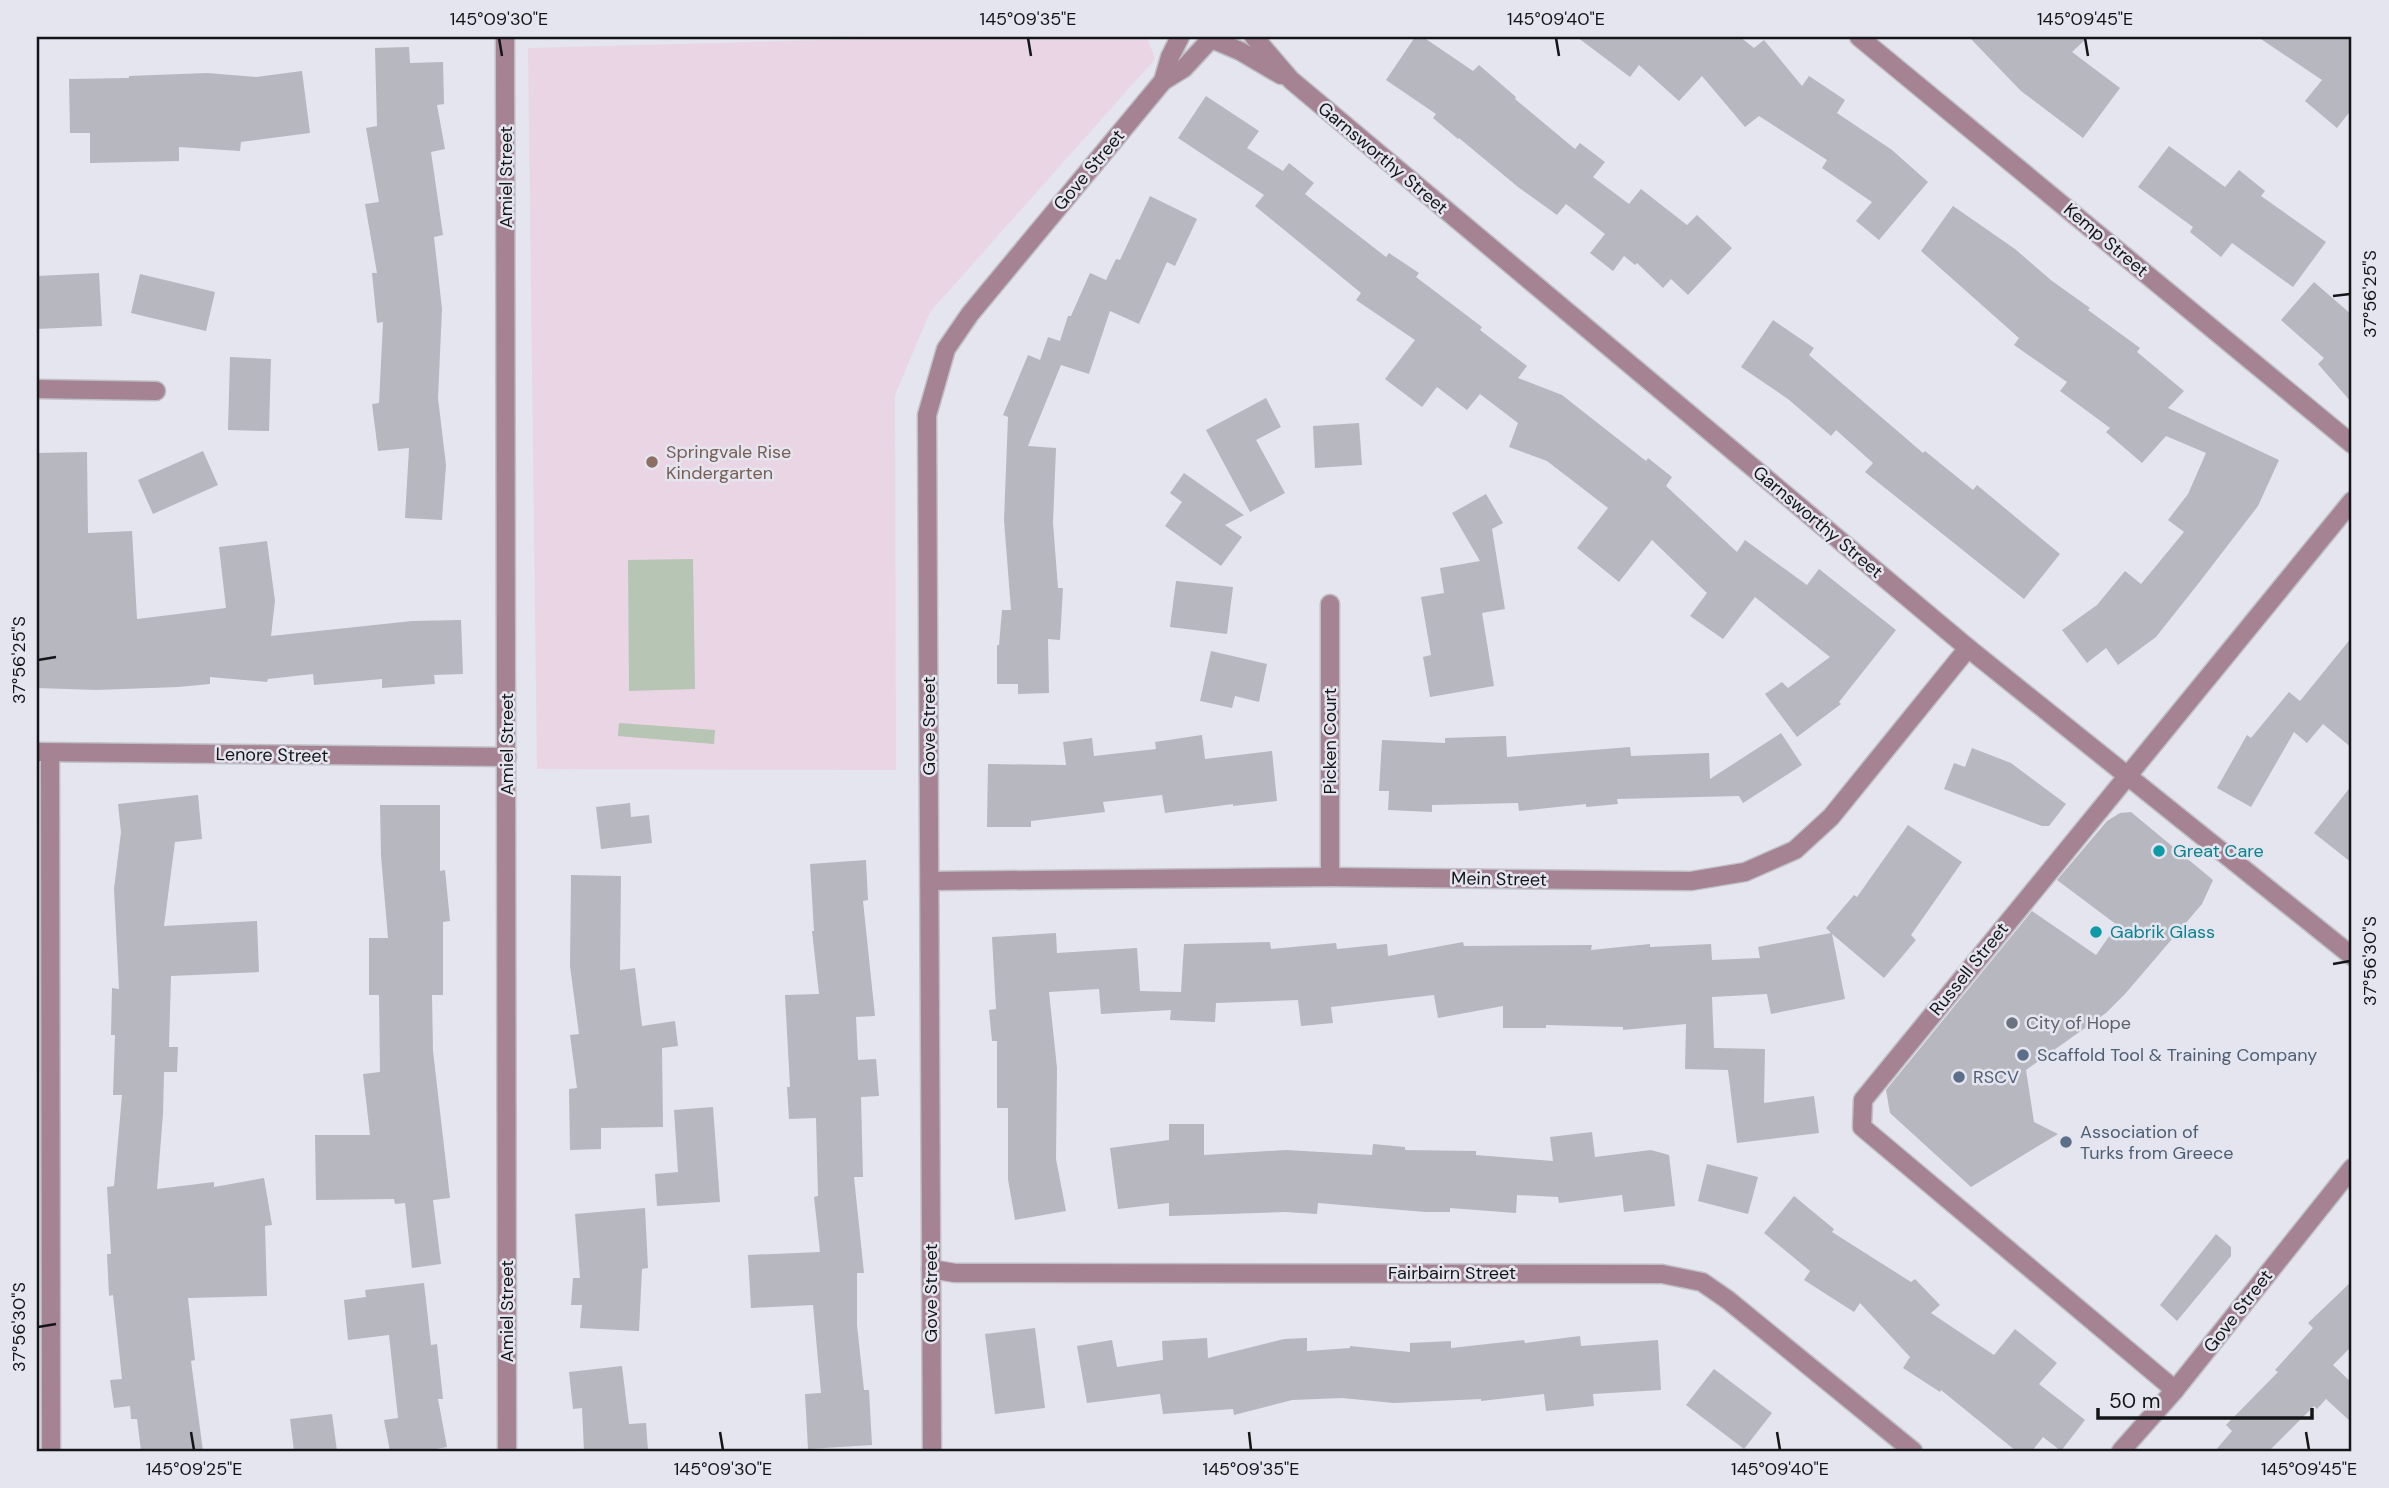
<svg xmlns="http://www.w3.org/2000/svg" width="2389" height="1488" font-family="'DM Sans',sans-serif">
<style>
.education{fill:#e9d5e4}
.green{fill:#b6c5b4}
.building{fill:#b6b7bf}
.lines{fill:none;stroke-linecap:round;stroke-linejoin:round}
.street-casing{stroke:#bfc0c7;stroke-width:21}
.street{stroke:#a58393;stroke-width:18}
.ticks{fill:none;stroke:#141518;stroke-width:2.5}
.education-dot{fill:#8d6e63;stroke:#e4e5ee;stroke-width:2.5}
.culture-dot{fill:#0f9aa8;stroke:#e4e5ee;stroke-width:2.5}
.worship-dot{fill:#6b7280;stroke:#e4e5ee;stroke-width:2.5}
.service-dot{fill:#5c6f8a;stroke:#e4e5ee;stroke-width:2.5}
.labels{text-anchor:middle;stroke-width:5;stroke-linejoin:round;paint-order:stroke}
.street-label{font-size:18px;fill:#141518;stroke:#e4e5ee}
.education-label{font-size:18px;fill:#785e54;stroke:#e4e5ee;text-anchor:start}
.culture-label{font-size:18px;fill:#0d838f;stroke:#e4e5ee;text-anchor:start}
.worship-label{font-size:18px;fill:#5b616d;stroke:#e4e5ee;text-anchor:start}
.service-label{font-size:18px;fill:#4e5e75;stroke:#e4e5ee;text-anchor:start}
.neatline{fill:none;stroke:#141518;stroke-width:2.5}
.ticks-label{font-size:18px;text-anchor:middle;fill:#141518}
</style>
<rect width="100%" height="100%" fill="#e4e5ee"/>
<path class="education" d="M 939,37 L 1147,37 L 1155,59 L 930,312 L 895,395 L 896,770 L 537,769 L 528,48 Z"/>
<g class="green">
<path d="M 693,559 L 695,689 L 629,691 L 628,560 Z"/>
<path d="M 619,723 L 715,730 L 714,744 L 618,736 Z"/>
</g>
<g class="building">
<path d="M 1415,37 L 1423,37 L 1473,71 L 1479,65 L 1516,97 L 1515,99 L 1575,149 L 1580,143 L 1605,162 L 1593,177 L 1629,204 L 1641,189 L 1687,225 L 1697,215 L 1732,248 L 1688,295 L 1671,279 L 1663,288 L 1637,263 L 1635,265 L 1624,256 L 1613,271 L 1590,253 L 1605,234 L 1566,204 L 1557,215 L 1518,187 L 1459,138 L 1458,139 L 1433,118 L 1436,114 L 1386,80 Z"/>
<path d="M 1577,37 L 1740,37 L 1754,48 L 1764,40 L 1802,86 L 1809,76 L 1845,100 L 1837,113 L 1892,150 L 1928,182 L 1879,240 L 1856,221 L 1872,202 L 1822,168 L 1827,160 L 1759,116 L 1745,127 L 1702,76 L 1679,101 L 1639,65 L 1630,77 Z"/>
<path d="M 1969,37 L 2088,37 L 2072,52 L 2120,88 L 2083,138 L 2021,91 Z"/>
<path d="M 2258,37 L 2352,37 L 2352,109 L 2337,128 L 2305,101 L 2322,80 Z"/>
<path d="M 409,47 L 410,63 L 443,62 L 444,104 L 437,105 L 445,149 L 431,152 L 443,235 L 434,237 L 442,309 L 438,398 L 446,465 L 442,520 L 405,518 L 409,448 L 378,451 L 372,404 L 379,403 L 383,322 L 377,323 L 372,273 L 377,273 L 365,204 L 379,202 L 366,128 L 377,126 L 375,48 Z"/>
<path d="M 302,71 L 310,133 L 241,142 L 240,151 L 179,147 L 179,161 L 90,163 L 90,133 L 70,133 L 69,79 L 129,78 L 129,76 L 207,73 L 256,77 Z"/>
<path d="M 1206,96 L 1259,131 L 1247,148 L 1283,171 L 1289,163 L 1314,183 L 1305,194 L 1386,257 L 1389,253 L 1419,273 L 1416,277 L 1482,327 L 1480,330 L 1527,366 L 1518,378 L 1562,395 L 1646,461 L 1648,458 L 1672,477 L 1666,486 L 1737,552 L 1745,540 L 1807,585 L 1819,569 L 1896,630 L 1839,702 L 1841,704 L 1797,737 L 1765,694 L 1782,682 L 1788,688 L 1830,657 L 1755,597 L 1723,639 L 1690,616 L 1707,593 L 1652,540 L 1619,582 L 1577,548 L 1608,508 L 1547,461 L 1509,447 L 1518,423 L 1480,394 L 1467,410 L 1437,387 L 1422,407 L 1385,379 L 1415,340 L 1356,300 L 1361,293 L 1255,206 L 1264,195 L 1178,138 Z"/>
<path d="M 2169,146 L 2225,187 L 2239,170 L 2265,191 L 2261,196 L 2326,242 L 2293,287 L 2232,243 L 2221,257 L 2190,232 L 2193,227 L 2138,187 Z"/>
<path d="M 1150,196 L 1197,219 L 1175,266 L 1167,262 L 1139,324 L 1110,311 L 1089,374 L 1061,365 L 1028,446 L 1056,448 L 1053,523 L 1058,588 L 1063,588 L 1060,640 L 1048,639 L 1049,693 L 1018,694 L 1018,684 L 997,684 L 997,645 L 999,645 L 1002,610 L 1011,610 L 1004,520 L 1008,417 L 1003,415 L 1028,355 L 1040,360 L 1048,337 L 1060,341 L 1068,316 L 1071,316 L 1090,273 L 1106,280 L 1116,259 L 1120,260 Z"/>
<path d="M 1953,206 L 2015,249 L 2052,281 L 2090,308 L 2088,310 L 2140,348 L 2137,352 L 2184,391 L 2168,408 L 2279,460 L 2258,506 L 2198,584 L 2156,637 L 2118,665 L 2106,648 L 2087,663 L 2062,630 L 2097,605 L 2125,571 L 2141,584 L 2184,532 L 2168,520 L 2188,494 L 2206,453 L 2166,436 L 2142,463 L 2106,432 L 2110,428 L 2060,391 L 2067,382 L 2014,345 L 2019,338 L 1921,251 Z"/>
<path d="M 99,273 L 102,326 L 37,329 L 37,276 Z"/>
<path d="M 140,274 L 215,292 L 206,331 L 131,313 Z"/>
<path d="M 2314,282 L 2352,315 L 2352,403 L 2318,364 L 2324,358 L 2281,320 Z"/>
<path d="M 1773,320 L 1814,348 L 1809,355 L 1923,453 L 1925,451 L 1973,490 L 1977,485 L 2060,554 L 2024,599 L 1865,472 L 1873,463 L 1836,430 L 1831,436 L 1788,399 L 1741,367 Z"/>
<path d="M 230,357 L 271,359 L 269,431 L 228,430 Z"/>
<path d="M 1266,398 L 1281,427 L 1256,440 L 1285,493 L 1250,512 L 1206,430 Z"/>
<path d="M 1359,423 L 1362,465 L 1315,468 L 1313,426 Z"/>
<path d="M 203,451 L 218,485 L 153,514 L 138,480 Z"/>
<path d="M 87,452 L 88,533 L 132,531 L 137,619 L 226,608 L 219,547 L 267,541 L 275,601 L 271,636 L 412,621 L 461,620 L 463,674 L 434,675 L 435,684 L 382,688 L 382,679 L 314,685 L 313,674 L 268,679 L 267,682 L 210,677 L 210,684 L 178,687 L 96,690 L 37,688 L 37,453 Z"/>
<path d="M 1184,473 L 1244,515 L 1225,525 L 1242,537 L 1221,566 L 1165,526 L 1182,502 L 1170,493 Z"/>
<path d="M 1486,494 L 1503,523 L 1492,529 L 1505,609 L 1482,613 L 1494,686 L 1430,697 L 1423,657 L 1431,655 L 1421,597 L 1444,593 L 1440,568 L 1480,561 L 1452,513 Z"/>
<path d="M 1176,581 L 1233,587 L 1227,634 L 1170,627 Z"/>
<path d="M 2352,637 L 2352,748 L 2323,724 L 2307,743 L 2294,732 L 2251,807 L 2217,788 L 2247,735 L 2251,738 L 2289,692 L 2300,701 Z"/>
<path d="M 1211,651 L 1267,664 L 1259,702 L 1235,696 L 1232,708 L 1200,701 Z"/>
<path d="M 1781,733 L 1802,765 L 1743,803 L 1739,796 L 1617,799 L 1618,804 L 1586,807 L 1586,804 L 1519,811 L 1518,803 L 1432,805 L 1432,812 L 1388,810 L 1389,791 L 1379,791 L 1382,740 L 1445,743 L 1445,738 L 1506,736 L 1507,757 L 1630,747 L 1631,756 L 1709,753 L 1710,779 Z"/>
<path d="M 1202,735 L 1205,759 L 1272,751 L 1277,801 L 1233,806 L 1233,804 L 1165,813 L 1162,795 L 1103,802 L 1105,812 L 1031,821 L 1031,827 L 987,827 L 988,764 L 1066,765 L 1063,742 L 1092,738 L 1094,756 L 1156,749 L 1155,742 Z"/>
<path d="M 1972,748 L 2011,763 L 2066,804 L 2049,826 L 2042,826 L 1944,789 L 1954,763 L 1965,767 Z"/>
<path d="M 2352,785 L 2352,863 L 2314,833 Z"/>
<path d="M 198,795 L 202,839 L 175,842 L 164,926 L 257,921 L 259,972 L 171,976 L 169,1047 L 178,1047 L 177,1072 L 164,1072 L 163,1114 L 157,1189 L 214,1182 L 214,1187 L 264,1178 L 272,1225 L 265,1226 L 267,1296 L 188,1298 L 195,1360 L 191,1361 L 203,1451 L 141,1451 L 137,1419 L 131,1419 L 130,1406 L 114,1408 L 110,1380 L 122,1379 L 113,1295 L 109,1296 L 107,1254 L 111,1254 L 107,1187 L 114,1186 L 122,1095 L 113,1095 L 115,1035 L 111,1035 L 112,988 L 119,989 L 114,889 L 121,832 L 118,804 Z"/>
<path d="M 630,803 L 631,817 L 649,815 L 652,843 L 601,849 L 596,807 Z"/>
<path d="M 380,805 L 440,805 L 440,871 L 445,870 L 450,921 L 443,922 L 443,995 L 432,995 L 433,1051 L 450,1198 L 433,1200 L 441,1264 L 412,1268 L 405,1203 L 395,1204 L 394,1199 L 316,1200 L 315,1135 L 370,1135 L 363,1074 L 380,1072 L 379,995 L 369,995 L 369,938 L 388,938 L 381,856 Z"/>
<path d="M 2131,812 L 2213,880 L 2202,904 L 2125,994 L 2106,1013 L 2026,1070 L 2034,1122 L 2058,1134 L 1971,1187 L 1890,1113 L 1886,1090 L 2032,911 L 2096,955 L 2117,925 L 2057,880 L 2107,821 L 2120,813 Z"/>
<path d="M 1908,825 L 1962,862 L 1911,935 L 1916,940 L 1884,978 L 1832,934 L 1845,999 L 1771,1014 L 1767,994 L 1712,997 L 1714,1048 L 1765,1049 L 1764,1103 L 1814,1096 L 1819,1133 L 1737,1143 L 1728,1070 L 1685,1069 L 1686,1024 L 1623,1030 L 1623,1027 L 1546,1025 L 1546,1028 L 1503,1028 L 1503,1006 L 1438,1018 L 1434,995 L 1331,1007 L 1333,1023 L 1301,1026 L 1298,1000 L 1216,1003 L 1215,1022 L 1170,1020 L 1171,1010 L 1101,1014 L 1099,989 L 1049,992 L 1057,1068 L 1056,1159 L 1066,1211 L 1015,1220 L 1008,1179 L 1008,1108 L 997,1108 L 997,1041 L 992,1041 L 989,1010 L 996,1009 L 992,937 L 1056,933 L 1057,953 L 1137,948 L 1140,991 L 1181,992 L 1184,944 L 1270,942 L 1271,949 L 1336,943 L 1337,949 L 1387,944 L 1388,956 L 1463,942 L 1464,946 L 1592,945 L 1591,950 L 1650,944 L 1650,947 L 1711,944 L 1712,960 L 1760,958 L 1758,947 L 1831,933 L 1826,928 L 1854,895 L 1857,897 Z"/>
<path d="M 866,860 L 868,900 L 863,901 L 875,1016 L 856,1017 L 858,1060 L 876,1059 L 879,1096 L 861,1097 L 863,1177 L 854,1177 L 864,1273 L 857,1273 L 857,1325 L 864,1390 L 869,1390 L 872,1445 L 808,1449 L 805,1394 L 821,1393 L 813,1305 L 751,1308 L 748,1255 L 820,1252 L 814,1197 L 818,1196 L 816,1118 L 789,1119 L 787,1087 L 790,1087 L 785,995 L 819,994 L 812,931 L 814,931 L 810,864 Z"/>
<path d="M 571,875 L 621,876 L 620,970 L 635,968 L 642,1026 L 675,1021 L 678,1046 L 662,1048 L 663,1127 L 601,1128 L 601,1149 L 570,1150 L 569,1089 L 577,1088 L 570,1035 L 579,1034 L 570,966 Z"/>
<path d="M 713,1107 L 720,1202 L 657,1206 L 655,1174 L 678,1172 L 674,1110 Z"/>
<path d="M 1169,1124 L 1204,1124 L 1204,1155 L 1286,1150 L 1372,1155 L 1373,1144 L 1405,1147 L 1405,1150 L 1476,1151 L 1476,1155 L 1553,1161 L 1550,1137 L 1592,1132 L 1595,1157 L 1651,1150 L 1669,1155 L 1675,1206 L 1624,1212 L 1622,1195 L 1559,1203 L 1558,1197 L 1517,1195 L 1516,1213 L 1450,1208 L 1450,1212 L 1425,1212 L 1318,1203 L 1317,1214 L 1285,1212 L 1169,1216 L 1169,1203 L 1118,1209 L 1110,1148 L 1169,1140 Z"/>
<path d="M 1707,1164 L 1758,1177 L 1748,1214 L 1698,1201 Z"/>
<path d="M 1794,1196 L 1834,1229 L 1832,1232 L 1911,1282 L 1915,1279 L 1940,1305 L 1931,1313 L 1994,1355 L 2015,1329 L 2057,1363 L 2039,1384 L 2085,1420 L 2061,1451 L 2043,1437 L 2032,1451 L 2016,1451 L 1941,1390 L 1940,1392 L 1903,1368 L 1910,1357 L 1860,1303 L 1854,1312 L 1804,1280 L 1810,1271 L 1764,1233 Z"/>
<path d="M 645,1208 L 648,1268 L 642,1269 L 639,1331 L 580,1328 L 582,1305 L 571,1305 L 573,1278 L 580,1278 L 575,1214 Z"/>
<path d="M 2216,1234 L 2231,1247 L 2231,1256 L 2177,1321 L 2160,1305 Z"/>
<path d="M 2352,1281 L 2352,1346 L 2333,1365 L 2352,1383 L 2352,1423 L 2326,1399 L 2317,1409 L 2314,1406 L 2269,1451 L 2215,1451 L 2232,1431 L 2226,1425 L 2278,1372 L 2275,1370 L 2313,1328 L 2308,1323 Z"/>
<path d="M 424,1283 L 431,1345 L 437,1344 L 443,1399 L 438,1399 L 447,1447 L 425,1451 L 390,1451 L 384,1420 L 398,1418 L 389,1335 L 348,1340 L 344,1300 L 366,1297 L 365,1290 Z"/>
<path d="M 1035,1328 L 1045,1408 L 995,1414 L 985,1334 Z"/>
<path d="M 1580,1336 L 1581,1346 L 1658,1340 L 1661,1390 L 1593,1394 L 1594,1406 L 1546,1411 L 1544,1394 L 1481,1401 L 1481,1399 L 1394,1403 L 1342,1398 L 1292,1400 L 1234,1415 L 1233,1409 L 1163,1414 L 1160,1394 L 1087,1403 L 1077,1346 L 1112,1340 L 1117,1367 L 1163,1360 L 1162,1341 L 1207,1338 L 1208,1358 L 1284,1339 L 1307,1338 L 1307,1351 L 1350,1348 L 1350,1346 L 1410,1352 L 1410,1343 L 1451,1341 L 1451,1348 L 1524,1340 L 1525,1343 Z"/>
<path d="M 622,1366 L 629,1424 L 646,1423 L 648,1451 L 584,1451 L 582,1408 L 573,1409 L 569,1372 Z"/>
<path d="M 1714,1369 L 1772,1413 L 1744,1449 L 1686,1405 Z"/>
<path d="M 332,1414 L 337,1451 L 294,1451 L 290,1419 Z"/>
</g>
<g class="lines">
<defs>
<g id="street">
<path d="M 505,37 L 507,1451"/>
<path d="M 1254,37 L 1291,80 L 1968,648 L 2352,956"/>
<path d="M 1859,37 L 2352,444"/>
<path d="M 1214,40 L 1240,51 L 1281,75"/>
<path d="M 1163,81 L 1170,57 L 1180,37"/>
<path d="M 37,389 L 156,391"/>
<path d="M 37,752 L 507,757"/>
<path d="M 50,753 L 51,1451"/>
<path d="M 1330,877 L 1330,604"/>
<path d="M 930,881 L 1330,877 L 1691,881 L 1745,872 L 1795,850 L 1831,817 L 1968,648"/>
<path d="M 931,1269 L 955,1273 L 1662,1274 L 1702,1282 L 1728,1300 L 1913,1451"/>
<path d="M 2175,1390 L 1862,1127 L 1863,1100 L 2352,501"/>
<path d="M 932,1451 L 927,415 L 946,349 L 970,314 L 1163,81 L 1184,68 L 1210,40"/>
<path d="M 2121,1451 L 2175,1390 L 2352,1168"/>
</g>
</defs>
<use href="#street" class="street-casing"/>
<use href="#street" class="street"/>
</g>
<path class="ticks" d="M 499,38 L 502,56M 1028,38 L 1031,56M 1556,38 L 1559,56M 2085,38 L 2088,56M 2333,296 L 2350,294M 38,660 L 56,657M 2333,964 L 2350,961M 38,1327 L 56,1324M 191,1432 L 194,1450M 720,1432 L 723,1450M 1249,1432 L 1251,1450M 1777,1432 L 1780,1450M 2306,1432 L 2309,1450"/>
<circle class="education-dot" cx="652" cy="462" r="7"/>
<g class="culture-dot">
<circle cx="2159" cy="851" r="7"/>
<circle cx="2096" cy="932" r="7"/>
</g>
<circle class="worship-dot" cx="2012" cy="1023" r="7"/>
<g class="service-dot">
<circle cx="2023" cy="1055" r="7"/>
<circle cx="1959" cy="1077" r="7"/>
<circle cx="2066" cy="1142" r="7"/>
</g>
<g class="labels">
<g class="street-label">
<text transform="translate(1383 158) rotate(40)" y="6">Garnsworthy Street</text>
<text transform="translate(1089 170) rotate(-50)" y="6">Gove Street</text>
<text transform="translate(506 177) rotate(-90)" y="6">Amiel Street</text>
<text transform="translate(2106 240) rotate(40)" y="6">Kemp Street</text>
<text transform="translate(1818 522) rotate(40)" y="6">Garnsworthy Street</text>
<text transform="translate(929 726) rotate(-90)" y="6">Gove Street</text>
<text transform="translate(1330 741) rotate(-90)" y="6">Picken Court</text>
<text transform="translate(507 744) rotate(-90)" y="6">Amiel Street</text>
<text transform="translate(272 755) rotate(1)" y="6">Lenore Street</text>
<text transform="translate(1499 879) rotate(1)" y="6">Mein Street</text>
<text transform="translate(1969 969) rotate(-51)" y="6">Russell Street</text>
<text x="1452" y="1279">Fairbairn Street</text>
<text transform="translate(931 1293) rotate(-90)" y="6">Gove Street</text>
<text transform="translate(507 1311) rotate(-90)" y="6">Amiel Street</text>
<text transform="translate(2238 1311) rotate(-52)" y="6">Gove Street</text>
</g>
<g class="education-label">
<text x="666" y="458">Springvale Rise<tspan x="666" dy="21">Kindergarten</tspan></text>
</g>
<g class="culture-label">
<text x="2173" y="857">Great Care</text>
<text x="2110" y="938">Gabrik Glass</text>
</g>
<g class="worship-label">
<text x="2026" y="1029">City of Hope</text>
</g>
<g class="service-label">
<text x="2037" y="1061">Scaffold Tool &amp; Training Company</text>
<text x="1973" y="1083">RSCV</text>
<text x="2080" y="1138">Association of<tspan x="2080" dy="21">Turks from Greece</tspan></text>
</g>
</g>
<rect width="2389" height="1488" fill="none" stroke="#e4e5ee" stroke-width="77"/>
<path d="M2098 1408v10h214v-10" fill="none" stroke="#141518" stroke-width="3.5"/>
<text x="2109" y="1408" font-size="21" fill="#141518" stroke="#e4e5ee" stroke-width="5" paint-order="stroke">50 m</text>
<rect x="38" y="38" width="2312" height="1412" class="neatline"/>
<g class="ticks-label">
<text x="499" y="25">145°09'30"E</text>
<text x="1028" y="25">145°09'35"E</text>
<text x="1556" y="25">145°09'40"E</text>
<text x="2085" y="25">145°09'45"E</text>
<text transform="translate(2370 294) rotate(-90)" y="6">37°56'25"S</text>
<text transform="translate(19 660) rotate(-90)" y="6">37°56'25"S</text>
<text transform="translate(2370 961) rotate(-90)" y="6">37°56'30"S</text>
<text transform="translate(19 1327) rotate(-90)" y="6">37°56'30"S</text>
<text x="194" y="1475">145°09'25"E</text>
<text x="723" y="1475">145°09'30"E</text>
<text x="1251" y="1475">145°09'35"E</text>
<text x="1780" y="1475">145°09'40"E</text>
<text x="2309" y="1475">145°09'45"E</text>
</g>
</svg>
